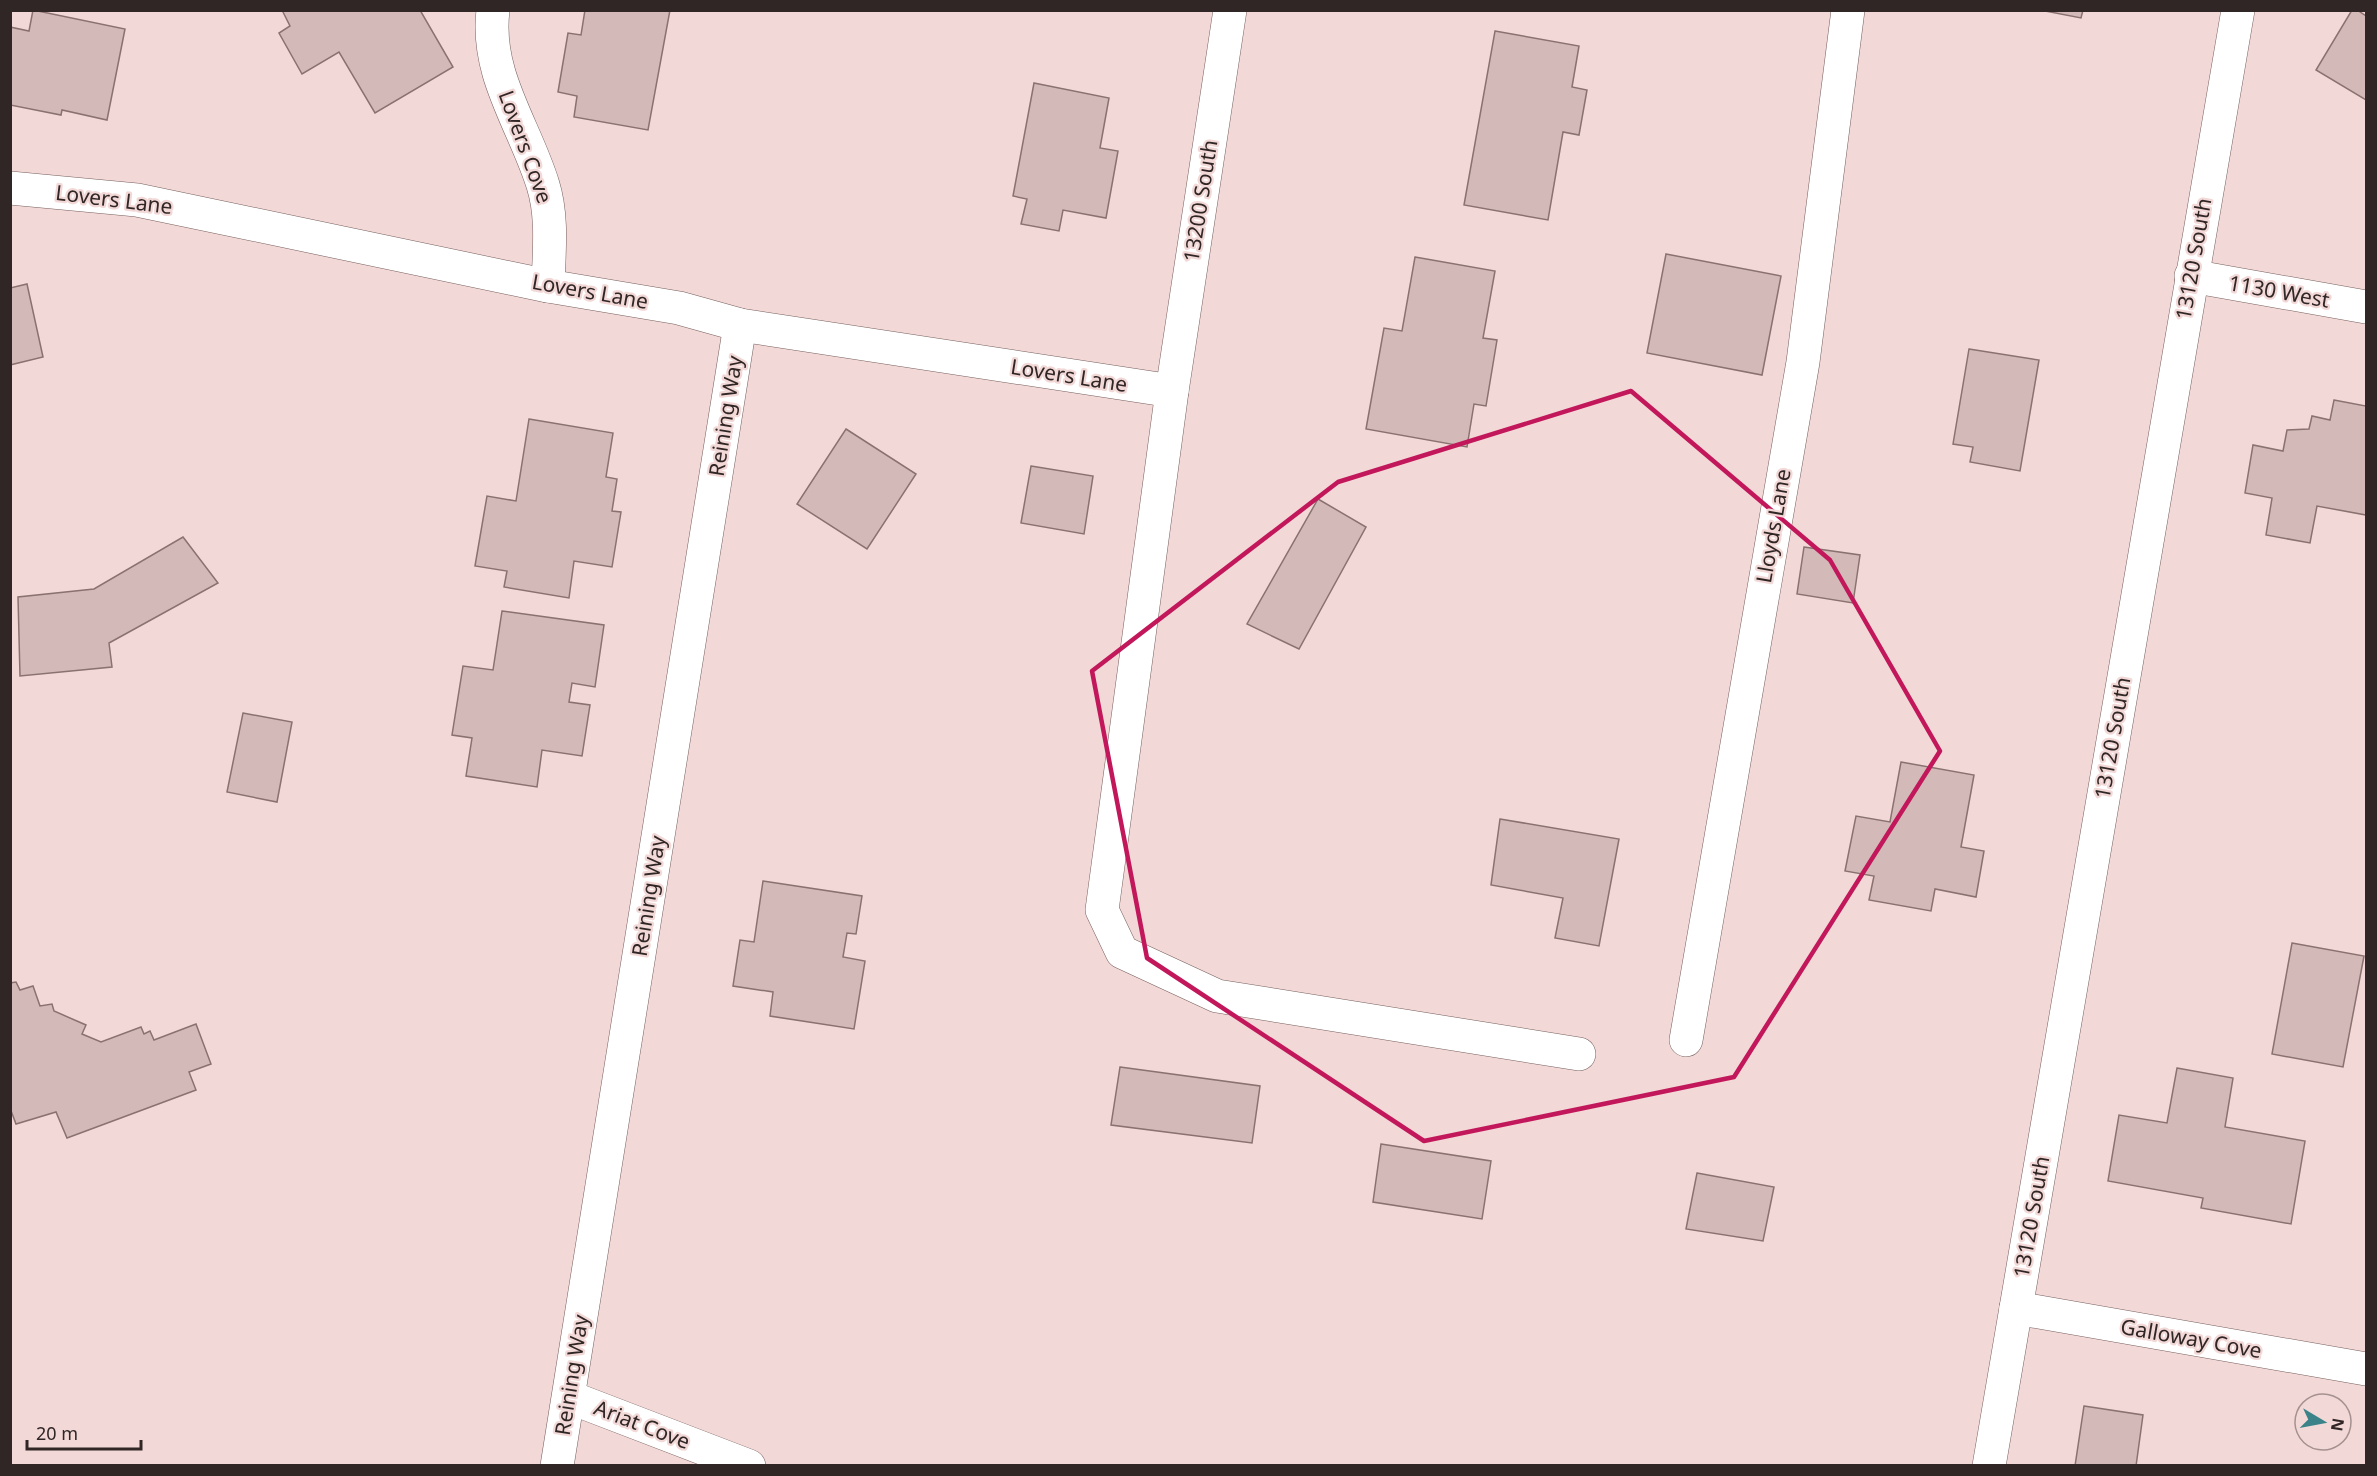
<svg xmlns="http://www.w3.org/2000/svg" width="2377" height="1476" font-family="'Noto Sans',sans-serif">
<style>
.building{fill:#d3bab8;stroke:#8a7271;stroke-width:1.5}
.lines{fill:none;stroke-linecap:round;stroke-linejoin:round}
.minor-casing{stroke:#76605e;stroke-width:34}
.minor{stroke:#fff;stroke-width:33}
.marked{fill:none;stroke:#c2185b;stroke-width:4.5;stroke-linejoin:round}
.labels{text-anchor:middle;stroke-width:4.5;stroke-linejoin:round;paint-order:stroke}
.street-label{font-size:21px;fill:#302626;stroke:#f2d8d6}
</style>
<rect width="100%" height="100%" fill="#f2d8d6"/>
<g class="building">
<path d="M 33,10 L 125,29 L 107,120 L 62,110 L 61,115 L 10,105 L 10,27 L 29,31 Z"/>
<path d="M 282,10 L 420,10 L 453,67 L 375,113 L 339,52 L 302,74 L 279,33 L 290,26 Z"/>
<path d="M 585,10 L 670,10 L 648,130 L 574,117 L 577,96 L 558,92 L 568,33 L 581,35 Z"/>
<path d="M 2040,10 L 2083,10 L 2081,18 Z"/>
<path d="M 2352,10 L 2357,10 L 2366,16 L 2366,100 L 2316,70 Z"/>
<path d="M 1495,31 L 1579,46 L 1572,87 L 1587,90 L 1579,135 L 1563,132 L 1548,220 L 1464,205 Z"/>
<path d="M 1034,83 L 1109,98 L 1100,148 L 1118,151 L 1106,218 L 1063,210 L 1059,231 L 1021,224 L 1027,199 L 1013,196 Z"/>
<path d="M 1666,254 L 1781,276 L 1762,375 L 1647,353 Z"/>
<path d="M 1415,257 L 1495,271 L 1483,338 L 1497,340 L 1486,406 L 1474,404 L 1467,447 L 1366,429 L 1384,328 L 1402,331 Z"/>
<path d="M 27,284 L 43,357 L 10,365 L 10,288 Z"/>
<path d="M 1969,349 L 2039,360 L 2020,471 L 1970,462 L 1973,447 L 1953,444 Z"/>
<path d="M 2334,400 L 2366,406 L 2366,515 L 2317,506 L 2310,543 L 2266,535 L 2272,498 L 2245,493 L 2253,445 L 2283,451 L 2287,430 L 2309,429 L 2312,416 L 2330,420 Z"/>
<path d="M 529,419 L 613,433 L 606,477 L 617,479 L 612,511 L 621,512 L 612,567 L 574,561 L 569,598 L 504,587 L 507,571 L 475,566 L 487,496 L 516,501 Z"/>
<path d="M 846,429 L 916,474 L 867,549 L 797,504 Z"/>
<path d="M 1031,466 L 1093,476 L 1084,534 L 1021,523 Z"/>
<path d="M 1318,499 L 1366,527 L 1299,649 L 1247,624 Z"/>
<path d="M 183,537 L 218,583 L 109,643 L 112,667 L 20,676 L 18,597 L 94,589 Z"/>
<path d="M 1804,547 L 1860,555 L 1853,603 L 1797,594 Z"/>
<path d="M 502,611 L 604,625 L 595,687 L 572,683 L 569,702 L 590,705 L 582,756 L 542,750 L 537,787 L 466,776 L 472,738 L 452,735 L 463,666 L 493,670 Z"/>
<path d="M 243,713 L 292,722 L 277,802 L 227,792 Z"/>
<path d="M 1901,762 L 1974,775 L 1961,847 L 1984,851 L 1976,897 L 1935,889 L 1931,911 L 1869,900 L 1874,876 L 1845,871 L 1856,816 L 1890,822 Z"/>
<path d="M 1500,819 L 1619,839 L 1599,946 L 1555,938 L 1563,898 L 1491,885 Z"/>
<path d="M 763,881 L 862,896 L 856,934 L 847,933 L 843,957 L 865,961 L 854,1029 L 770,1016 L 773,992 L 733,986 L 740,940 L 754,942 Z"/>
<path d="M 2292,943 L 2364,956 L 2343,1067 L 2272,1054 Z"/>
<path d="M 16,982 L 20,990 L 33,986 L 40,1006 L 52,1004 L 54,1011 L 86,1025 L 82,1034 L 101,1042 L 141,1027 L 144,1034 L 150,1031 L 154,1040 L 196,1024 L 211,1064 L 189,1072 L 196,1090 L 67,1138 L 56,1112 L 16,1124 L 10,1108 L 10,983 Z"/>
<path d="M 1120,1067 L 1260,1086 L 1252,1143 L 1111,1125 Z"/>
<path d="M 2177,1068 L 2233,1078 L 2225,1127 L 2305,1141 L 2291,1224 L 2201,1208 L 2203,1198 L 2108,1181 L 2119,1115 L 2167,1123 Z"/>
<path d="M 1381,1144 L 1491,1161 L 1482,1219 L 1373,1202 Z"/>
<path d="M 1697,1173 L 1774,1187 L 1763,1241 L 1686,1229 Z"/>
<path d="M 2084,1406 L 2143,1415 L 2136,1466 L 2075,1466 Z"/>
</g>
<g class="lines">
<defs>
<g id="minor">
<path d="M 493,10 C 485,75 525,126 543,185 C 553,217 549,252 548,286"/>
<path d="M 1230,10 L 1172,391 L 1102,910 L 1122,952 L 1217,996 L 1579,1054"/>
<path d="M 10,188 L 137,200 L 548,286 L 679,308 L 740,325 L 1172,391"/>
<path d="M 2191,276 L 2366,307"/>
<path d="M 1686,1040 L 1803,362 L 1848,10"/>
<path d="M 2016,1308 L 2366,1369"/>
<path d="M 569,1397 L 749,1466"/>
<path d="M 557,1466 L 740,325"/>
<path d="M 1989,1466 L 2238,10"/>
</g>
</defs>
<use href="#minor" class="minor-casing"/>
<use href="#minor" class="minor"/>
</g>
<path class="marked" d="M 1631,391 L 1830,560 L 1940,751 L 1734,1077 L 1424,1141 L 1147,958 L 1092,671 L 1338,482 Z"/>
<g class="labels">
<g class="street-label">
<text transform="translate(525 147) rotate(70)" y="7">Lovers Cove</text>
<text transform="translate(114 200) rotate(7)" y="7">Lovers Lane</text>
<text transform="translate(1201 201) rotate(-81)" y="7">13200 South</text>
<text transform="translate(2194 259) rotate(-80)" y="7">13120 South</text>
<text transform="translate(590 292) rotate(10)" y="7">Lovers Lane</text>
<text transform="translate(2279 292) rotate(10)" y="7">1130 West</text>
<text transform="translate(1069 376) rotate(9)" y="7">Lovers Lane</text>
<text transform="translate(726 416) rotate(-81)" y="7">Reining Way</text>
<text transform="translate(1774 526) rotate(-80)" y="7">Lloyds Lane</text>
<text transform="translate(2113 738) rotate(-80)" y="7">13120 South</text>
<text transform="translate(649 896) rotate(-81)" y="7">Reining Way</text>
<text transform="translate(2032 1217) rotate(-80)" y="7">13120 South</text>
<text transform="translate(2191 1339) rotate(10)" y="7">Galloway Cove</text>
<text transform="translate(572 1375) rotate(-81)" y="7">Reining Way</text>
<text transform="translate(642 1425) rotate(21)" y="7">Ariat Cove</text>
</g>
</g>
<rect width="2377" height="1476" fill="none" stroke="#302626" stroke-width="24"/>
<g transform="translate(2323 1422) rotate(100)"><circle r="28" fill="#f2d8d6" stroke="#a49190" stroke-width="1.5"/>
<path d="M0-4.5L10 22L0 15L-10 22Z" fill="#3b8389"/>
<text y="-9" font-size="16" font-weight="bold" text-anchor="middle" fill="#302626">N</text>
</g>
<path d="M27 1440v9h114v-9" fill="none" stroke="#302626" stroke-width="3"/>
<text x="36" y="1440" font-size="18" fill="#302626" stroke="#f2d8d6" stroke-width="4.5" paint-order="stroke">20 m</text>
</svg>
